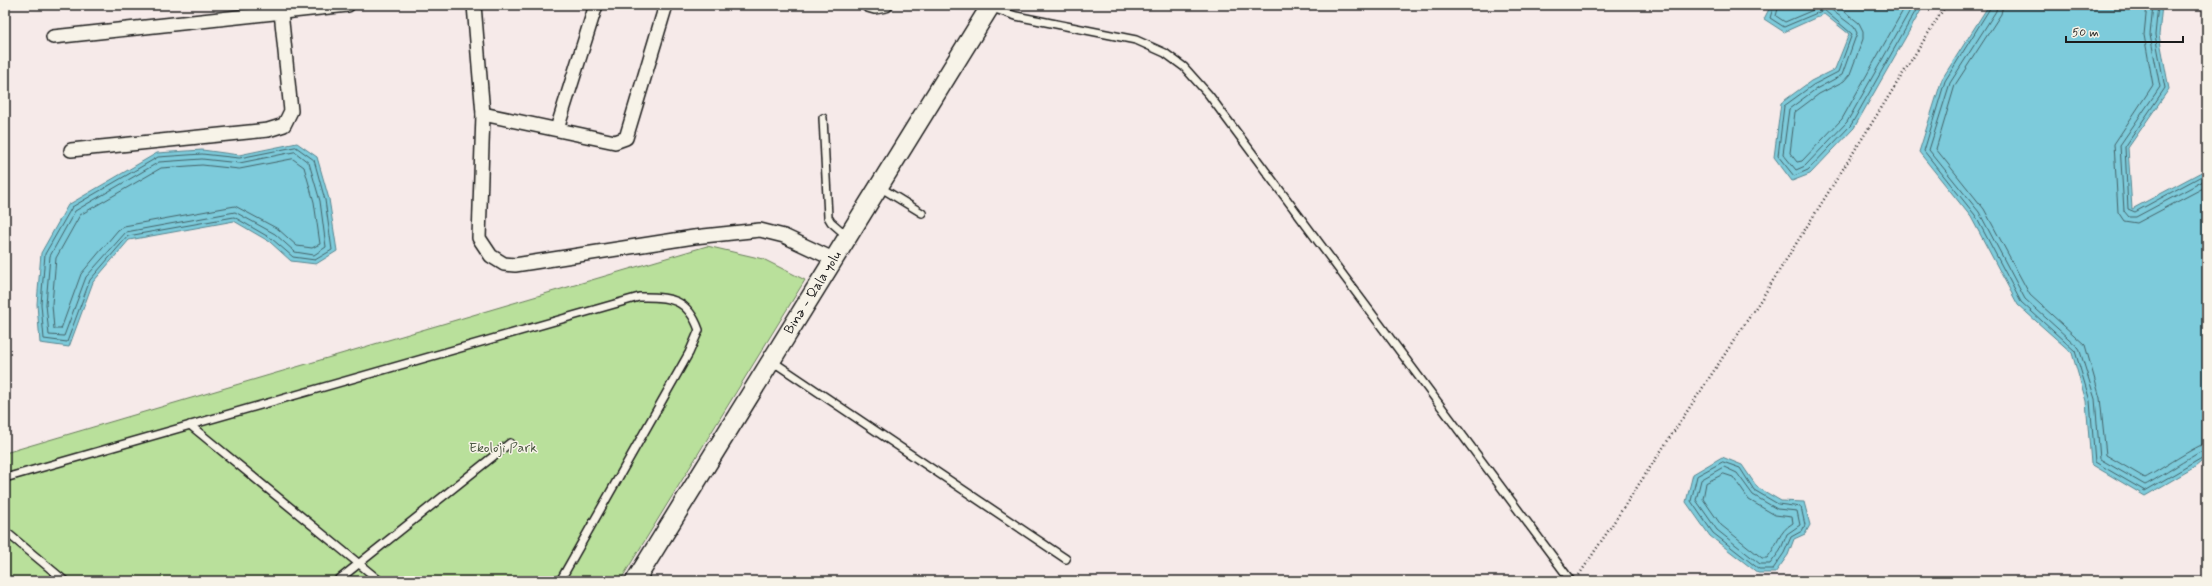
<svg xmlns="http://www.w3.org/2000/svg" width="2212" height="586" font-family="Mynerve,sans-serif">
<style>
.green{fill:#b9e09b;stroke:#6a7e5c}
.water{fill:#7dcbdb;stroke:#56858f}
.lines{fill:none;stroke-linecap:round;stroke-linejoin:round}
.shore{stroke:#436268;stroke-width:1}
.service-casing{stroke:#1c1c1c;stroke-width:10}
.minor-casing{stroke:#1c1c1c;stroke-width:16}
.secondary-casing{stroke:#1c1c1c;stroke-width:21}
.path{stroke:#1c1c1c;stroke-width:2.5;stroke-dasharray:1 3;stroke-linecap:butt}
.service{stroke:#f7f3e8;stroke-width:7}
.minor{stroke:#f7f3e8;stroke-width:13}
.secondary{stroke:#f7f3e8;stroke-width:18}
.labels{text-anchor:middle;stroke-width:3;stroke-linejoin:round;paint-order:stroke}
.street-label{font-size:14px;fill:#1c1c1c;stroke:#f7f3e8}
.park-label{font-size:14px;fill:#4b5742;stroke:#f7f3e8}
</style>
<rect width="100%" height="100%" fill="#f6eae9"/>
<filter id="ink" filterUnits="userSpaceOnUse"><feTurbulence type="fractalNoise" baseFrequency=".025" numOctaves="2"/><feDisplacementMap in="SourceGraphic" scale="8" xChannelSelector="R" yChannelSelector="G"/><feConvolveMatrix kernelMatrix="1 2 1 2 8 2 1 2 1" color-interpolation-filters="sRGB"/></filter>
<g filter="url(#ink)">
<path class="green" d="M 707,246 L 763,259 L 805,280 L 620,581 L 5,581 L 5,453 Z"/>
<g class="water">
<path d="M 1771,5 L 1924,5 L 1854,128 L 1810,174 L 1792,181 L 1774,157 L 1781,103 L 1811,81 L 1835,69 L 1849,34 L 1824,14 L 1784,32 L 1764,19 Z"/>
<path d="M 1989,5 L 2162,5 L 2159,35 L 2169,89 L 2128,148 L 2132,209 L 2207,169 L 2207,457 L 2195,467 L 2145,496 L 2091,464 L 2086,401 L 2072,353 L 2018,305 L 1971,217 L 1919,152 L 1942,79 Z"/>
<path d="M 297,143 L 317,157 L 329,199 L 337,251 L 316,264 L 291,261 L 270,242 L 234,221 L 129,240 L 93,282 L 69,347 L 40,343 L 37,304 L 41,253 L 68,205 L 157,153 L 202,150 L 239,155 Z"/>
<path d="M 1722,457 L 1742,465 L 1757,487 L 1781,501 L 1804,502 L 1810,525 L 1805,534 L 1794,539 L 1788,555 L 1775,573 L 1758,573 L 1710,536 L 1686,502 L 1693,474 Z"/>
</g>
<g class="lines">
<g class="shore">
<path d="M 1774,5 L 1770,18 L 1784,27 L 1824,10 L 1852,34 L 1838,72 L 1813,85 L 1784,106 L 1778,156 L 1794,176 L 1808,170 L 1851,125 L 1919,5"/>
<path d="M 1779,5 L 1776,16 L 1785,22 L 1825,5 L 1854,27 L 1857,33 L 1842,75 L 1816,89 L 1789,109 L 1783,154 L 1796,170 L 1805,166 L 1847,122 L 1913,5"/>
<path d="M 1836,5 L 1859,23 L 1863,31 L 1863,39 L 1850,74 L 1844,81 L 1819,94 L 1795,112 L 1790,153 L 1797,162 L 1802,161 L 1842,119 L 1906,5"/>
<path d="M 1992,5 L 1945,81 L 1924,151 L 1975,215 L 2021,302 L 2075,351 L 2090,401 L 2095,462 L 2145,491 L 2207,455"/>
<path d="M 1997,5 L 1996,11 L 1950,83 L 1929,150 L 1979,212 L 2025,299 L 2079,348 L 2095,399 L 2100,459 L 2145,485 C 2156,480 2200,450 2207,449"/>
<path d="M 2003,5 L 2001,14 L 1955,85 L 1936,149 L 1984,209 L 2030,295 L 2085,345 L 2100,398 L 2106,455 L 2145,478 C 2157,472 2198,444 2207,443"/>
<path d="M 2147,5 L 2144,35 L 2153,85 L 2114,144 L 2118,212 L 2124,221 L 2137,223 L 2207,186"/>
<path d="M 2153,5 L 2150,35 L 2160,87 L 2120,145 L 2124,211 L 2129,217 L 2136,217 L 2207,179"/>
<path d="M 2158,5 L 2155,35 L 2165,88 L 2125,147 L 2128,209 L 2135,212 L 2207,173"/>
<path d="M 296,147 L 314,160 L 325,200 L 332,250 L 315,260 L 293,257 L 272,239 L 234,217 L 128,236 L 90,280 L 67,342 L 44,339 L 41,304 L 45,254 L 72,207 L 158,157 L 202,154 L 239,158 Z"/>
<path d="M 295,152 L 309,163 L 320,201 L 326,247 L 314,255 L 295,252 L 275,234 L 235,212 L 126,232 L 86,277 L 64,336 L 49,335 L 46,304 L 50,256 L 75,211 L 159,162 L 202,159 L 239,163 Z"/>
<path d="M 293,159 L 304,167 L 314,202 L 320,244 L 312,248 L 297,246 L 278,229 L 235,206 L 124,226 L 118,230 L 81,274 L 61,329 L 54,329 L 52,304 L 56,258 L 80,215 L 161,168 L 202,165 L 239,169 Z"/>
<path d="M 1723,462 L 1740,468 L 1754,490 L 1778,504 L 1801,507 L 1805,525 L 1802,531 L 1791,537 L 1784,553 L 1773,569 L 1759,569 L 1713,533 L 1691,501 L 1697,476 Z"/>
<path d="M 1724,467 L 1737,473 L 1753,495 L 1777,509 L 1797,511 L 1800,525 L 1787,534 L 1780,551 L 1770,564 L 1760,564 L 1717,530 L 1696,500 L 1701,480 Z"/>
<path d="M 1724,474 L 1733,477 L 1749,500 L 1775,515 L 1792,517 L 1793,523 C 1778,532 1778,545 1767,558 L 1762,558 L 1721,525 L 1703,499 L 1706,483 Z"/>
</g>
<defs>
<g id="service">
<path d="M 989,7 L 1016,16 L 1136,40 L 1165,53 L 1184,67 L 1209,95 L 1571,581"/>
<path d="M 823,118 L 828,217 L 831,222 L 847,236"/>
<path d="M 878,186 L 922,213"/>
<path d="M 772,361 L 1066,559"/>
<path d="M 190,425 L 380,581"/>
<path d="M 5,478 L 639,297 C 670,296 688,299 699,330 L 689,353 L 560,581"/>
<path d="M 5,531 L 65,581"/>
<path d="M 337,581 L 510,443"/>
</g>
<g id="minor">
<path d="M 474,5 L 483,114 L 479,238 L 491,256 L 504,264 L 515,265 L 694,237 L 760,230 L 784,236 L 833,259"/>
<path d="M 868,5 L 875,7 L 886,5"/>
<path d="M 53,37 L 348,5"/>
<path d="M 483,114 L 615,142 L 626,138 L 666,5"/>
<path d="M 557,129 L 596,5"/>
<path d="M 71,150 L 268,130 L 284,125 L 291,111 L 281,12"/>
</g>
<path id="secondary" d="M 635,581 L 991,5"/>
</defs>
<use href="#service" class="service-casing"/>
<use href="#minor" class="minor-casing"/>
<use href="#secondary" class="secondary-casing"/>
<path class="path" d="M 1579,575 L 1762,298 L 1946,5"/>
<use href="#service" class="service"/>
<use href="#minor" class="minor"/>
<use href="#secondary" class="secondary"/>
</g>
</g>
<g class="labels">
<g class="street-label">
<text transform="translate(812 292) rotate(-58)" y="5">Binə - Qala yolu</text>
</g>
<g class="park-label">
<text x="503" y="452">Ekoloji Park</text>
</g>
</g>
<rect width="2212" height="586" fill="none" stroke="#f7f3e8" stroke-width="20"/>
<rect x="10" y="10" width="2192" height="566" fill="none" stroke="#1c1c1c" stroke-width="1.5" filter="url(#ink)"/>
<path d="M2066 36v6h117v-6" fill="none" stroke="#1c1c1c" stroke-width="2"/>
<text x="2072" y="36" font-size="12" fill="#1c1c1c" stroke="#f7f3e8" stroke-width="3" paint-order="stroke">50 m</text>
</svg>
